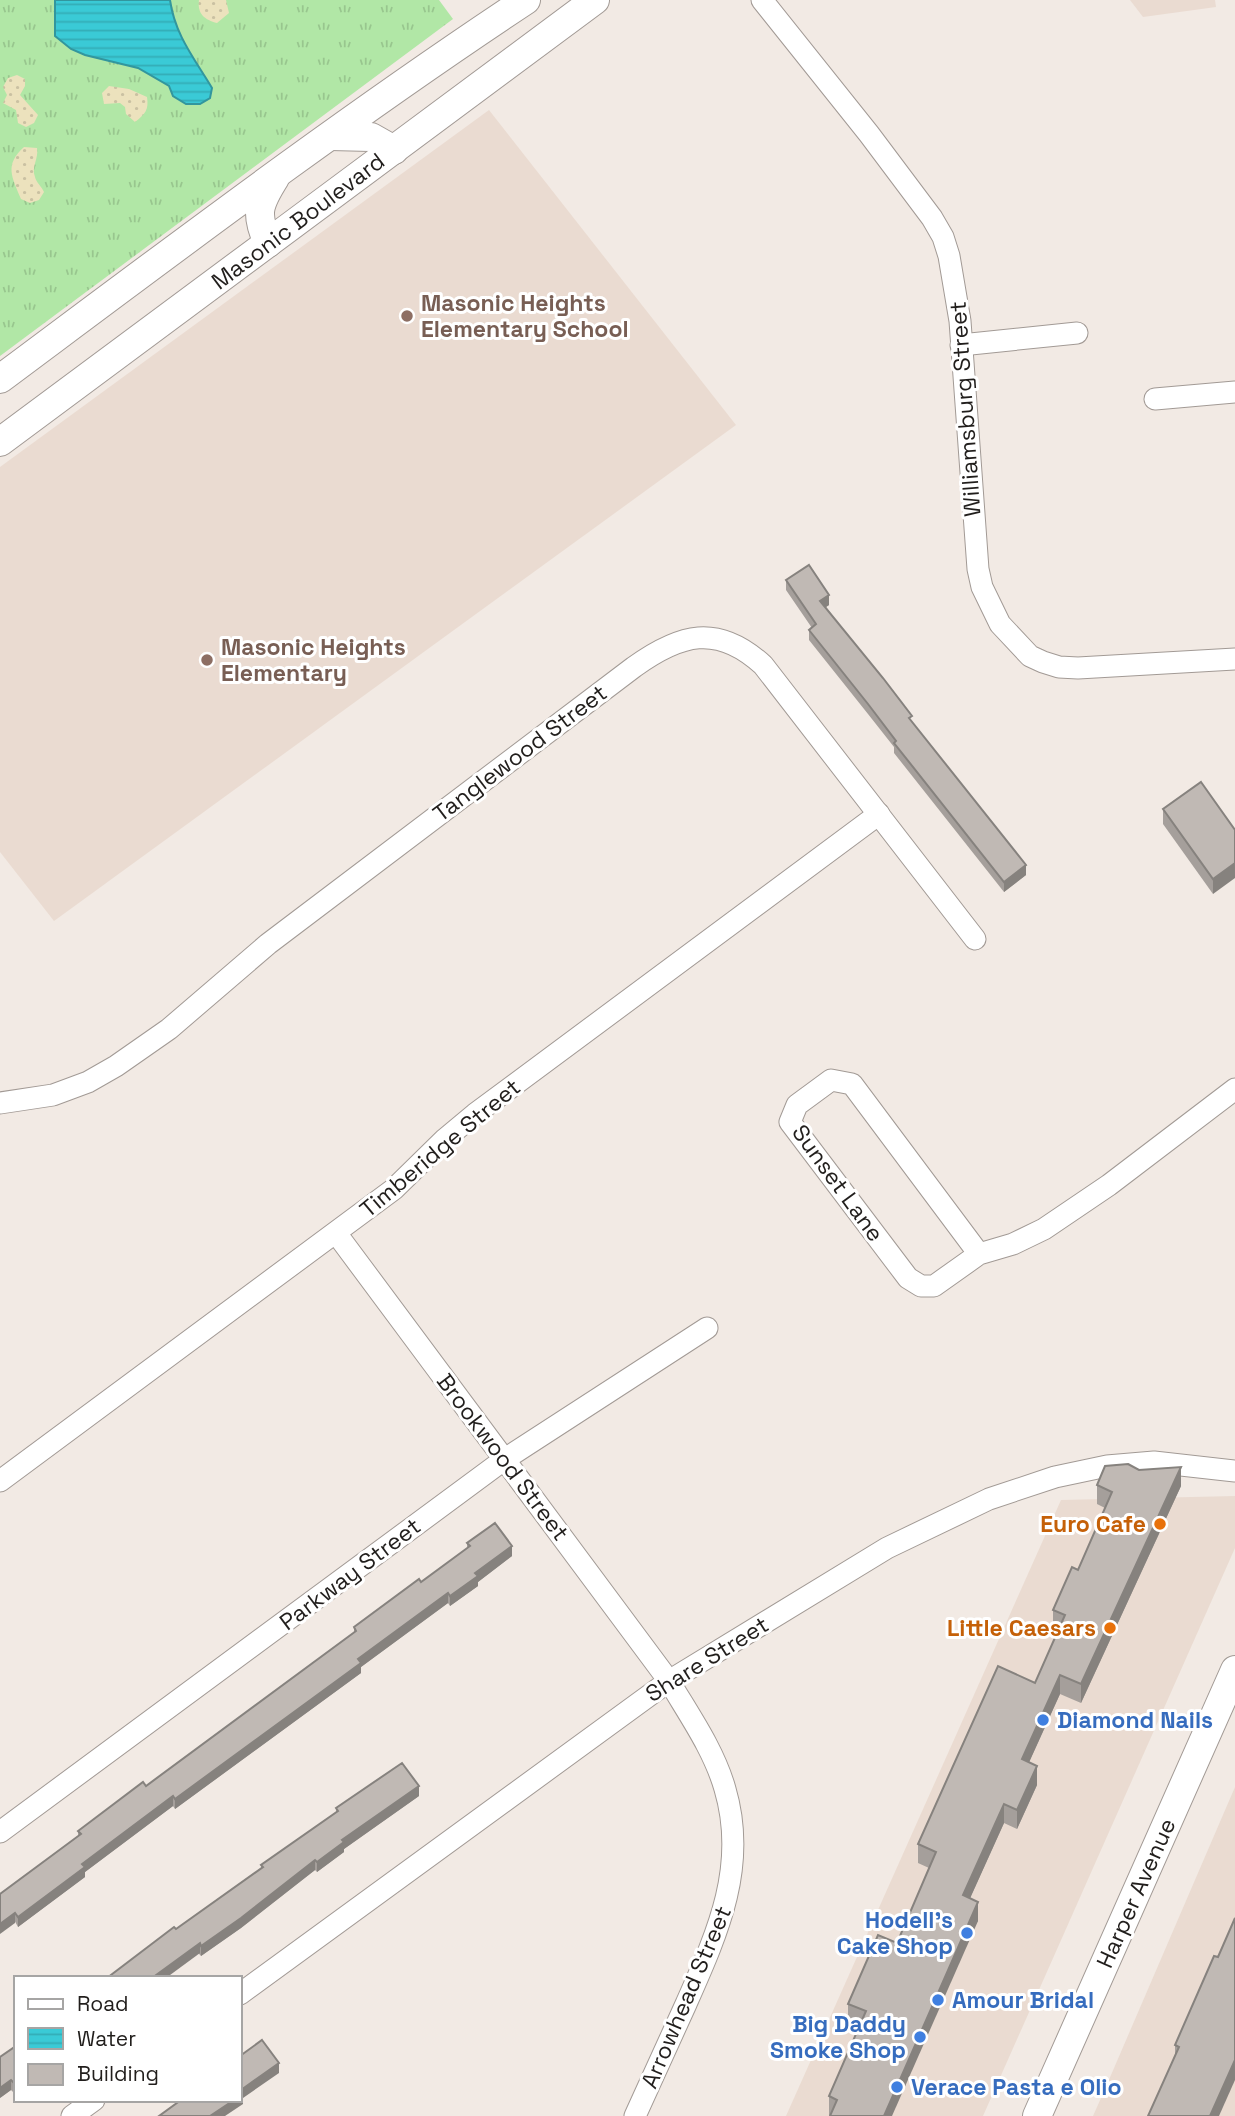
<svg xmlns="http://www.w3.org/2000/svg" width="1235" height="2116" font-family="'Space Grotesk',sans-serif">
<style>
.built{fill:#eadbd1}
.grass{fill:url(#grass-tufts)}
.sand{fill:url(#sand-dots)}
.water{fill:url(#water-rules);stroke:#32969e;stroke-width:2}
.lines{fill:none;stroke-linecap:round;stroke-linejoin:round}
.street-casing{stroke:#a29a95;stroke-width:23}
.secondary-casing{stroke:#a29a95;stroke-width:30}
.street{stroke:#fff;stroke-width:21}
.secondary{stroke:#fff;stroke-width:28}
.wall{fill:#a59f9b}
.shaded-wall{fill:#86827e}
.building{fill:#c0b9b4;stroke:#86827e;stroke-width:2}
.education-dot{fill:#8d6e63;stroke:#fff;stroke-width:2.5}
.food-dot{fill:#e8710a;stroke:#fff;stroke-width:2.5}
.shop-dot{fill:#3f7fe0;stroke:#fff;stroke-width:2.5}
.labels{text-anchor:middle;stroke-width:6;stroke-linejoin:round;paint-order:stroke}
.street-label{font-size:23px;fill:#211e1c;stroke:#fff}
.education-label{font-size:23px;font-weight:bold;fill:#785e54;stroke:#fff;text-anchor:start}
.food-label{font-size:23px;font-weight:bold;fill:#c56008;stroke:#fff;text-anchor:end}
.shop-label{font-size:23px;font-weight:bold;fill:#366cbe;stroke:#fff;text-anchor:start}
</style>
<defs>
<pattern id="grass-tufts" width="24" height="20" patternUnits="userSpaceOnUse" patternTransform="scale(1.75)"><rect width="24" height="20" fill="#b1e7a6"/><path d="M3 7l-1-3M5 7V3M7 7l1-3M15 17l-1-3M17 17v-4M19 17l1-3" fill="none" stroke="#98c68e"/></pattern>
<pattern id="sand-dots" width="8" height="8" patternUnits="userSpaceOnUse" patternTransform="scale(1.75)"><rect width="8" height="8" fill="#ece2bd"/><path d="M2 2h.1M6 6h.1" fill="none" stroke="#cac1a2" stroke-width="1.8" stroke-linecap="round"/></pattern>
<pattern id="water-rules" width="6" height="5" patternUnits="userSpaceOnUse" patternTransform="scale(1.75)"><rect width="6" height="5" fill="#3acad6"/><path d="M0 2.5h6" fill="none" stroke="#33adb7"/></pattern>
</defs>
<rect width="100%" height="100%" fill="#f2eae4"/>
<g class="built">
<path d="M 1130,0 L 1215,0 L 1216,7 L 1143,17 Z"/>
<path d="M 489,110 L 736,425 L 54,921 L 0,852 L 0,467 Z"/>
<path d="M 1235,1496 L 1235,1548 L 983,2116 L 786,2116 L 1061,1500 Z"/>
<path d="M 1235,1787 L 1235,2116 L 1093,2116 L 1105,2089 Z"/>
</g>
<path class="grass" d="M 0,0 L 439,0 L 453,19 L 0,356 Z"/>
<g class="sand">
<path d="M 199,0 L 226,0 L 229,13 L 217,23 C 205,20 197,14 199,0 Z"/>
<path d="M 17,75 L 25,79 L 25,86 L 20,95 L 38,115 L 34,123 L 26,127 L 18,123 L 16,110 L 3,103 L 7,95 L 3,87 L 8,78 Z"/>
<path d="M 109,86 L 129,89 L 147,97 C 149,110 145,114 135,122 L 126,114 L 125,107 L 120,103 L 104,104 L 102,93 Z"/>
<path d="M 24,147 L 37,148 C 39,158 31,167 35,177 C 36,182 42,187 44,192 L 39,200 L 30,203 L 21,199 C 12,177 4,165 24,147 Z"/>
</g>
<path class="water" d="M 55,0 L 170,0 C 175,35 194,58 212,88 L 210,98 L 200,104 L 186,104 L 173,96 L 169,86 L 138,68 L 85,55 L 71,49 L 55,36 Z"/>
<g class="lines">
<defs>
<g id="street">
<path d="M 762,0 L 869,134 L 932,218 L 943,237 L 949,256 L 960,321 L 978,569 L 982,587 L 1000,624 L 1030,656 L 1043,662 L 1059,667 L 1078,668 L 1235,659"/>
<path d="M 961,345 L 1077,333"/>
<path d="M 1155,399 L 1235,392"/>
<path d="M 0,1103 L 53,1095 L 88,1082 L 116,1066 L 169,1029 L 268,944 L 634,667 C 680,634 717,623 763,665 L 975,939"/>
<path d="M 336,1233 L 669,1681 C 689,1715 714,1750 725,1789 C 748,1867 717,1934 686,2004 C 669,2042 652,2079 635,2116"/>
<path d="M 979,1254 L 852,1084 L 831,1080 L 797,1105 L 790,1122 L 908,1278 L 921,1286 L 934,1286 L 979,1254 L 1013,1244 L 1044,1229 L 1109,1185 L 1235,1089"/>
<path d="M 0,1481 L 394,1189 L 445,1139 L 475,1114 L 879,814"/>
<path d="M 0,1832 L 505,1459 L 707,1328"/>
<path d="M 240,1994 L 669,1681 L 887,1548 L 989,1499 L 1055,1477 L 1107,1466 L 1154,1462 L 1235,1471"/>
<path d="M 72,2116 L 94,2100"/>
</g>
<g id="secondary">
<path d="M 331,136 L 371,137 L 394,150"/>
<path d="M 268,243 C 255,214 258,205 275,178"/>
<path d="M 0,379 C 173,250 346,119 526,0"/>
<path d="M 0,442 L 595,0"/>
<path d="M 1037,2116 L 1235,1670"/>
</g>
</defs>
<use href="#street" class="street-casing"/>
<use href="#secondary" class="secondary-casing"/>
<use href="#street" class="street"/>
<use href="#secondary" class="secondary"/>
</g>
<g class="wall">
<path d="M 786,580 L 829,605 L 826,607 L 1026,875 L 1004,892 L 894,753 L 894,747 L 868,714 L 809,640 L 809,630 L 812,628 L 786,590 Z"/>
<path d="M 1163,809 L 1235,830 L 1213,894 L 1163,824 Z"/>
<path d="M 1139,1470 L 1181,1486 L 1081,1703 L 1060,1694 L 1029,1762 L 1037,1785 L 1017,1829 L 1004,1823 L 970,1898 L 978,1921 L 830,2116 L 829,2115 L 829,2096 L 859,2027 L 848,2023 L 848,2004 L 897,1943 L 929,1868 L 918,1863 L 918,1844 L 1035,1683 L 1058,1631 L 1053,1629 L 1053,1610 L 1078,1570 L 1105,1508 L 1097,1504 L 1097,1485 Z"/>
<path d="M 467,1543 L 512,1556 L 478,1582 L 478,1586 L 450,1606 L 448,1603 L 361,1667 L 361,1673 L 175,1809 L 173,1806 L 85,1872 L 85,1877 L 18,1927 L 0,1894 L 78,1836 L 78,1831 L 146,1786 L 354,1633 L 354,1627 L 421,1582 L 467,1548 Z"/>
<path d="M 419,1796 L 344,1849 L 344,1852 L 317,1872 L 315,1870 L 241,1928 L 201,1956 L 176,1929 L 261,1868 L 261,1865 L 336,1812 L 336,1808 Z"/>
<path d="M 1218,1957 L 1175,2058 L 1175,2045 Z"/>
<path d="M 16,2046 L 13,2092 L 11,2090 L 0,2098 Z"/>
</g>
<g class="shaded-wall">
<path d="M 829,595 L 829,605 L 820,611 L 820,601 Z"/>
<path d="M 1235,863 L 1235,878 L 1213,894 L 1213,879 Z"/>
<path d="M 1026,865 L 1026,875 L 1004,892 L 1004,882 Z"/>
<path d="M 1181,1467 L 1181,1486 L 1081,1703 L 1081,1684 Z"/>
<path d="M 512,1546 L 512,1556 L 478,1582 L 478,1586 L 450,1606 L 450,1596 L 475,1573 Z"/>
<path d="M 448,1593 L 448,1603 L 361,1667 L 361,1673 L 175,1809 L 175,1799 L 358,1659 Z"/>
<path d="M 1060,1675 L 1060,1694 L 1022,1778 L 1022,1759 Z"/>
<path d="M 1037,1766 L 1037,1785 L 1017,1829 L 1017,1810 Z"/>
<path d="M 419,1786 L 419,1796 L 344,1849 L 344,1852 L 317,1872 L 317,1862 L 342,1840 Z"/>
<path d="M 173,1796 L 173,1806 L 85,1872 L 85,1877 L 18,1927 L 18,1917 L 82,1864 Z"/>
<path d="M 1004,1804 L 1004,1823 L 963,1914 L 963,1895 Z"/>
<path d="M 315,1860 L 315,1870 L 241,1928 L 201,1956 L 201,1946 Z"/>
<path d="M 978,1902 L 978,1921 L 892,2116 L 884,2116 Z"/>
<path d="M 15,1913 L 15,1923 L 0,1934 L 0,1924 Z"/>
<path d="M 200,1943 L 200,1953 L 166,1978 L 152,1978 Z"/>
<path d="M 1235,2060 L 1235,2080 L 1219,2116 L 1210,2116 Z"/>
<path d="M 279,2063 L 279,2073 L 243,2098 L 243,2104 L 225,2116 L 210,2116 L 234,2100 L 240,2100 L 241,2090 Z"/>
<path d="M 11,2080 L 11,2090 L 0,2098 L 0,2088 Z"/>
<path d="M 16,2080 L 16,2090 L 13,2092 L 13,2082 Z"/>
</g>
<g class="building">
<path d="M 809,565 L 829,595 L 820,601 L 883,678 L 912,716 L 909,718 L 1026,865 L 1004,882 L 894,743 L 896,741 L 868,704 L 809,630 L 816,624 L 786,580 Z"/>
<path d="M 1201,782 L 1235,830 L 1235,863 L 1213,879 L 1163,809 Z"/>
<path d="M 1128,1464 L 1139,1470 L 1181,1467 L 1081,1684 L 1060,1675 L 1022,1759 L 1037,1766 L 1017,1810 L 1004,1804 L 963,1895 L 978,1902 L 884,2116 L 830,2116 L 837,2100 L 829,2096 L 866,2011 L 848,2004 L 878,1935 L 897,1943 L 936,1852 L 918,1844 L 998,1666 L 1035,1683 L 1065,1615 L 1053,1610 L 1072,1567 L 1078,1570 L 1112,1492 L 1097,1485 L 1105,1466 Z"/>
<path d="M 495,1523 L 512,1546 L 475,1573 L 478,1576 L 450,1596 L 448,1593 L 358,1659 L 361,1663 L 175,1799 L 173,1796 L 82,1864 L 85,1867 L 18,1917 L 15,1913 L 0,1924 L 0,1894 L 81,1834 L 78,1831 L 143,1782 L 146,1786 L 356,1631 L 354,1627 L 419,1579 L 421,1582 L 470,1546 L 467,1543 Z"/>
<path d="M 402,1763 L 419,1786 L 342,1840 L 344,1842 L 317,1862 L 315,1860 L 241,1918 L 201,1946 L 200,1943 L 152,1978 L 107,1978 L 174,1927 L 176,1929 L 263,1867 L 261,1865 L 338,1811 L 336,1808 Z"/>
<path d="M 1235,1918 L 1235,2060 L 1210,2116 L 1148,2116 L 1179,2047 L 1175,2045 L 1214,1956 L 1218,1957 Z"/>
<path d="M 262,2040 L 279,2063 L 241,2090 L 243,2094 L 240,2096 L 240,2056 Z"/>
<path d="M 16,2046 L 16,2080 L 13,2082 L 11,2080 L 0,2088 L 0,2057 Z"/>
<path d="M 181,2100 L 234,2100 L 210,2116 L 159,2116 Z"/>
</g>
<g class="education-dot">
<circle cx="407" cy="316" r="7"/>
<circle cx="207" cy="660" r="7"/>
</g>
<g class="food-dot">
<circle cx="1160" cy="1524" r="7"/>
<circle cx="1110" cy="1628" r="7"/>
</g>
<g class="shop-dot">
<circle cx="1043" cy="1720" r="7"/>
<circle cx="967" cy="1933" r="7"/>
<circle cx="938" cy="2000" r="7"/>
<circle cx="920" cy="2037" r="7"/>
<circle cx="897" cy="2087" r="7"/>
</g>
<g class="labels">
<g class="street-label">
<text transform="translate(298 221) rotate(-37)" y="8">Masonic Boulevard</text>
<text transform="translate(965 409) rotate(-94)" y="8">Williamsburg Street</text>
<text transform="translate(520 753) rotate(-37)" y="8">Tanglewood Street</text>
<text transform="translate(440 1148) rotate(-40)" y="8">Timberidge Street</text>
<text transform="translate(838 1183) rotate(54)" y="8">Sunset Lane</text>
<text transform="translate(503 1457) rotate(53)" y="8">Brookwood Street</text>
<text transform="translate(350 1574) rotate(-37)" y="8">Parkway Street</text>
<text transform="translate(707 1659) rotate(-32)" y="8">Share Street</text>
<text transform="translate(1136 1893) rotate(-66)" y="8">Harper Avenue</text>
<text transform="translate(686 1997) rotate(-67)" y="8">Arrowhead Street</text>
</g>
<g class="education-label">
<text x="421" y="311">Masonic Heights<tspan x="421" dy="26">Elementary School</tspan></text>
<text x="221" y="655">Masonic Heights<tspan x="221" dy="26">Elementary</tspan></text>
</g>
<g class="food-label">
<text x="1146" y="1532">Euro Cafe</text>
<text x="1096" y="1636">Little Caesars</text>
</g>
<g class="shop-label">
<text x="1057" y="1728">Diamond Nails</text>
<text x="953" y="1928" text-anchor="end">Hodell's<tspan x="953" dy="26">Cake Shop</tspan></text>
<text x="952" y="2008">Amour Bridal</text>
<text x="906" y="2032" text-anchor="end">Big Daddy<tspan x="906" dy="26">Smoke Shop</tspan></text>
<text x="911" y="2095">Verace Pasta e Olio</text>
</g>
</g>
<rect x="14" y="1976" width="228" height="126" fill="#ffffff" stroke="#a6a5a4" stroke-width="2"/>
<rect x="28" y="1999" width="35" height="10" fill="#ffffff" stroke="#a6a5a4" stroke-width="2"/>
<text x="77" y="2011" font-size="21" fill="#211e1c">Road</text>
<rect x="28" y="2028" width="35" height="21" fill="url(#water-rules)" stroke="#a6a5a4" stroke-width="2"/>
<text x="77" y="2046" font-size="21" fill="#211e1c">Water</text>
<rect x="28" y="2064" width="35" height="21" fill="#c0b9b4" stroke="#a6a5a4" stroke-width="2"/>
<text x="77" y="2081" font-size="21" fill="#211e1c">Building</text>
</svg>
